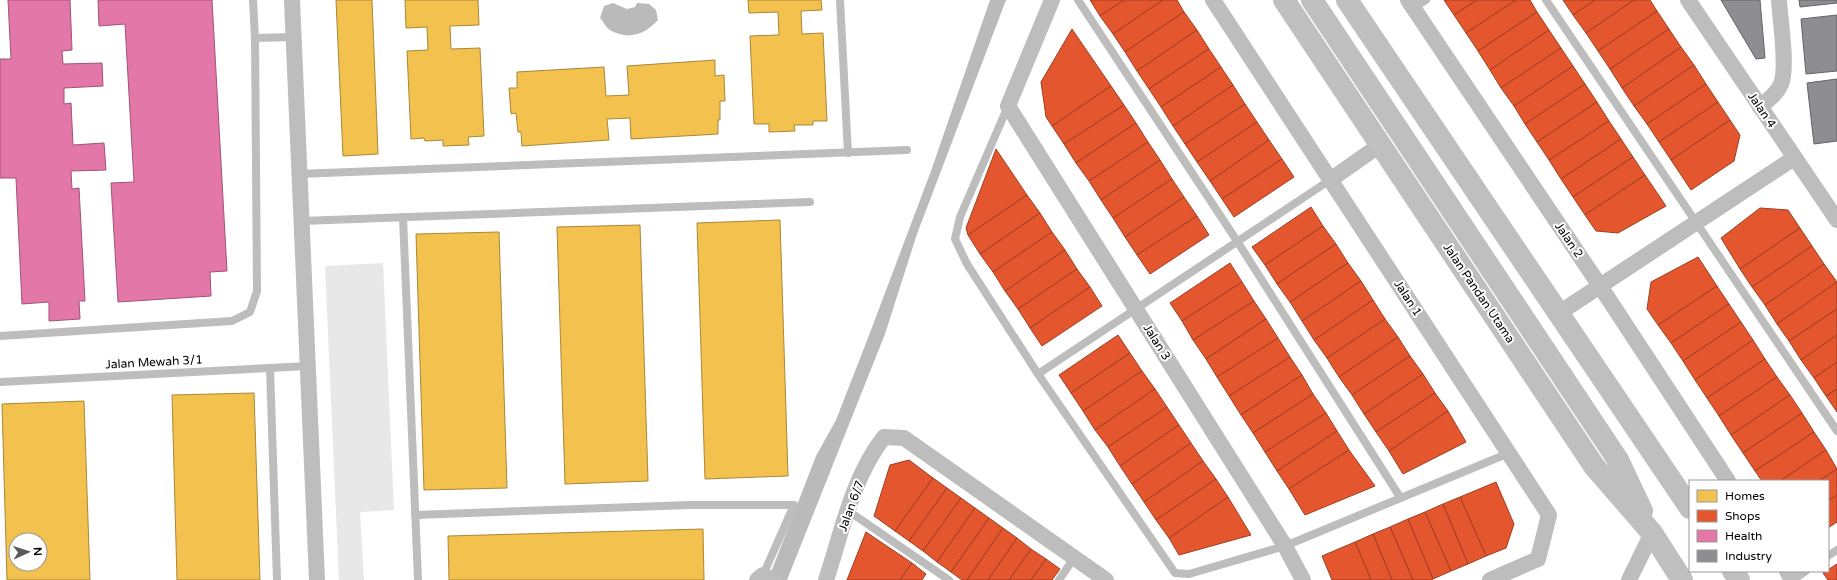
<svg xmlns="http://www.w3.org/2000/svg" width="1837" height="580" font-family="'Varela Round',sans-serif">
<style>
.green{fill:#e8e8e8}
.water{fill:#bababa}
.homes{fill:#f2c14e;stroke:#a98737;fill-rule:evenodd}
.shops{fill:#e4572e;stroke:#a03d20}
.health{fill:#e377a8;stroke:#9f5376}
.industry{fill:#8d8d92;stroke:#636366}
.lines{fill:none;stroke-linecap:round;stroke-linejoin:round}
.lane{stroke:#bdbdbd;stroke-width:8}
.street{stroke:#bdbdbd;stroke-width:16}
.secondary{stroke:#bfbfbf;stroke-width:22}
.labels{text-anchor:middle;stroke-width:4;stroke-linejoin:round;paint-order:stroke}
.street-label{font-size:12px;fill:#000;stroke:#fff}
</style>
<rect width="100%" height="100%" fill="#fff"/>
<path class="green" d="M 383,263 L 394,510 L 360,512 L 364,580 L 339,580 L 325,266 Z"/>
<g class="water">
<path d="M 990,0 L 1006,0 L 917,234 L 885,334 L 787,580 L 768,580 L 816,456 L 836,420 L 868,338 L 931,171 Z"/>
<path d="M 613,3 L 627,9 L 635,7 L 637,3 L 649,4 L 656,10 L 658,20 C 645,34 629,41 610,30 C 606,28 603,21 600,18 L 604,6 Z"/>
</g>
<g class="homes">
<path d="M 336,0 L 372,0 L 378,154 L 343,156 Z"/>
<path d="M 405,0 L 478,0 L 479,25 L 450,26 L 451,49 L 480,48 L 484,136 L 468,137 L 469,145 L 443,146 L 443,140 L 425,141 L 424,138 L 411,139 L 407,51 L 428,50 L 427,27 L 406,28 Z"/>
<path d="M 748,0 L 821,0 L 822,10 L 801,11 L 802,34 L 823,33 L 827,121 L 813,121 L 813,125 L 794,125 L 795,131 L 769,132 L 769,124 L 754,124 L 750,36 L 779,35 L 778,12 L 749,13 Z"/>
<path d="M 715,60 L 715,76 L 724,75 L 725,101 L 720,101 L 720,120 L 718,120 L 718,134 L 631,139 L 630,118 L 607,119 L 609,140 L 522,146 L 521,132 L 518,132 L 516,113 L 511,114 L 509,88 L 517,88 L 517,72 L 604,67 L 606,96 L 629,95 L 627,66 Z"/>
<path d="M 780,220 L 788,476 L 705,479 L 697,223 Z"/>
<path d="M 640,225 L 648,481 L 565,484 L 557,227 Z"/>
<path d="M 499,232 L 507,488 L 424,490 L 416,234 Z"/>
<path d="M 254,393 L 260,580 L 177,580 L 172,395 Z"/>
<path d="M 84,401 L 90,580 L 7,580 L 2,404 ZM 16,540 L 40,540 L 40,564 L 16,564 Z"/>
<path d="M 703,529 L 704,580 L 449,580 L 448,536 Z"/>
</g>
<g class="shops">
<path d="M 1090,0 L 1124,0 L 1100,16 Z"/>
<path d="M 1124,0 L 1163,0 L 1113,34 L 1100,16 Z"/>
<path d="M 1163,0 L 1177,0 L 1184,12 L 1125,52 L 1113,34 Z"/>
<path d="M 1444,0 L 1477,0 L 1454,15 Z"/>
<path d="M 1477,0 L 1516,0 L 1466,33 L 1454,15 Z"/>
<path d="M 1516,0 L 1530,0 L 1537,12 L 1478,51 L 1466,33 Z"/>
<path d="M 1563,0 L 1595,0 L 1573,15 Z"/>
<path d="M 1595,0 L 1634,0 L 1586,33 L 1573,15 Z"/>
<path d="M 1634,0 L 1650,0 L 1657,11 L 1598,51 L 1586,33 Z"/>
<path d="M 1657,11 L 1669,29 L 1610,69 L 1598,51 Z"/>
<path d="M 1184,12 L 1197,30 L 1137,71 L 1125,52 Z"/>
<path d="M 1537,12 L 1549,30 L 1490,70 L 1478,51 Z"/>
<path d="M 1072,29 L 1111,86 L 1052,126 L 1046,117 L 1041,82 Z"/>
<path d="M 1669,29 L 1681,47 L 1622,88 L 1610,69 Z"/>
<path d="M 1197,30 L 1209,49 L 1149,89 L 1137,71 Z"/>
<path d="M 1549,30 L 1561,48 L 1501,88 L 1490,70 Z"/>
<path d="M 1681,47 L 1694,65 L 1634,106 L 1622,88 Z"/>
<path d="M 1561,48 L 1573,66 L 1514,106 L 1501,88 Z"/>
<path d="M 1209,49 L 1221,67 L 1161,107 L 1149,89 Z"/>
<path d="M 1694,65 L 1706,84 L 1647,124 L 1634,106 Z"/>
<path d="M 1573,66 L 1585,84 L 1525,124 L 1514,106 Z"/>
<path d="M 1221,67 L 1233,85 L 1173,126 L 1161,107 Z"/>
<path d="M 1585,84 L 1597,102 L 1537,142 L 1525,124 Z"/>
<path d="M 1706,84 L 1718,102 L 1659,142 L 1647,124 Z"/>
<path d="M 1233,85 L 1245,104 L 1185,144 L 1173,126 Z"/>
<path d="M 1111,86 L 1124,105 L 1064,144 L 1052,126 Z"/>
<path d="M 1597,102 L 1609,121 L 1549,160 L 1537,142 Z"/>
<path d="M 1718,102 L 1730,120 L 1671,160 L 1659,142 Z"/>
<path d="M 1245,104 L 1257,122 L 1197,162 L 1185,144 Z"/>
<path d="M 1124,105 L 1136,123 L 1076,163 L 1064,144 Z"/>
<path d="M 1730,120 L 1740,135 L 1734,161 L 1691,190 L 1671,160 Z"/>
<path d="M 1609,121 L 1621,139 L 1561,179 L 1549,160 Z"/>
<path d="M 1257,122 L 1269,140 L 1210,181 L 1197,162 Z"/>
<path d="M 1136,123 L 1148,142 L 1089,181 L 1076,163 Z"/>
<path d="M 1621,139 L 1633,157 L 1573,197 L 1561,179 Z"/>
<path d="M 1269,140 L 1282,159 L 1222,199 L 1210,181 Z"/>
<path d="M 1148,142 L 1160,160 L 1101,200 L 1089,181 Z"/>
<path d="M 996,149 L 1027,195 L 968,235 L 966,228 Z"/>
<path d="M 1633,157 L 1645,175 L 1585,215 L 1573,197 Z"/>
<path d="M 1282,159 L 1294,177 L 1234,217 L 1222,199 Z"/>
<path d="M 1160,160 L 1172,179 L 1113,218 L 1101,200 Z"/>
<path d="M 1645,175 L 1666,206 L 1618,233 L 1596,231 L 1585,215 Z"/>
<path d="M 1172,179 L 1184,197 L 1125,237 L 1113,218 Z"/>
<path d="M 1027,195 L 1040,213 L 980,254 L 968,235 Z"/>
<path d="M 1184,197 L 1197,216 L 1137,255 L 1125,237 Z"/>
<path d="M 1311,207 L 1323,226 L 1265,265 L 1252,247 Z"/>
<path d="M 1760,208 L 1788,210 L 1800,228 L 1740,269 L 1721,238 Z"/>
<path d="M 1040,213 L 1052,232 L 993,272 L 980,254 Z"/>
<path d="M 1197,216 L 1209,235 L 1150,274 L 1137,255 Z"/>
<path d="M 1323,226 L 1336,244 L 1277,284 L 1265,265 Z"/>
<path d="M 1800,228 L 1812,246 L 1752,287 L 1740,269 Z"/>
<path d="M 1052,232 L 1065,250 L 1005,291 L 993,272 Z"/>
<path d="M 1336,244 L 1348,263 L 1290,302 L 1277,284 Z"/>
<path d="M 1812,246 L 1824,264 L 1765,305 L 1752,287 Z"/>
<path d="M 1065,250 L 1077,269 L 1018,309 L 1005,291 Z"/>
<path d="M 1698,257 L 1717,286 L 1658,325 L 1647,309 L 1651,282 Z"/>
<path d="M 1230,263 L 1242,282 L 1182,321 L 1170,303 Z"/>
<path d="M 1348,263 L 1361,281 L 1302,321 L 1290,302 Z"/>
<path d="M 1824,264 L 1837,282 L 1777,324 L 1765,305 Z"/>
<path d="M 1077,269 L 1090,287 L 1030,328 L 1018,309 Z"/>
<path d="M 1361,281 L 1373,300 L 1314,340 L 1302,321 Z"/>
<path d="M 1242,282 L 1254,301 L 1193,340 L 1182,321 Z"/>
<path d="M 1837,282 L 1837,309 L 1789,341 L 1777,324 Z"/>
<path d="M 1717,286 L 1729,304 L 1671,343 L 1658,325 Z"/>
<path d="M 1090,287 L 1102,306 L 1042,346 L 1030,328 Z"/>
<path d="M 1373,300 L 1385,319 L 1327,358 L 1314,340 Z"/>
<path d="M 1254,301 L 1266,319 L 1206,359 L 1193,340 Z"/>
<path d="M 1729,304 L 1741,322 L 1683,361 L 1671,343 Z"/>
<path d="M 1837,309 L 1837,335 L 1801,360 L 1789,341 Z"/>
<path d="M 1266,319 L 1278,338 L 1217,377 L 1206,359 Z"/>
<path d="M 1385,319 L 1398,337 L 1339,377 L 1327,358 Z"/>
<path d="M 1741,322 L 1753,340 L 1695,380 L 1683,361 Z"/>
<path d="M 1118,335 L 1130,353 L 1071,393 L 1059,375 Z"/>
<path d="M 1837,335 L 1837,362 L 1814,378 L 1801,360 Z"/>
<path d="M 1398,337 L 1410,356 L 1352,395 L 1339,377 Z"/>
<path d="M 1278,338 L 1290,357 L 1229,396 L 1217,377 Z"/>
<path d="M 1753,340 L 1765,359 L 1707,398 L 1695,380 Z"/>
<path d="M 1130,353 L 1142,371 L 1083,411 L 1071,393 Z"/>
<path d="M 1410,356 L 1423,374 L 1364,414 L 1352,395 Z"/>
<path d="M 1290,357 L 1302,375 L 1241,415 L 1229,396 Z"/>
<path d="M 1765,359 L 1777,377 L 1719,416 L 1707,398 Z"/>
<path d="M 1837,362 L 1837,389 L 1826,396 L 1814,378 Z"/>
<path d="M 1142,371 L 1155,389 L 1095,430 L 1083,411 Z"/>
<path d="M 1423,374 L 1435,393 L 1376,432 L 1364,414 Z"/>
<path d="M 1302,375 L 1313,394 L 1253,433 L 1241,415 Z"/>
<path d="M 1777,377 L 1790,395 L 1731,435 L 1719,416 Z"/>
<path d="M 1155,389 L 1167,407 L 1108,447 L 1095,430 Z"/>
<path d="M 1837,389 L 1837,412 L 1826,396 Z"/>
<path d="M 1435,393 L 1448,411 L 1389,451 L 1376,432 Z"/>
<path d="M 1313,394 L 1326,413 L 1265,452 L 1253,433 Z"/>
<path d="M 1790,395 L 1802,413 L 1743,453 L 1731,435 Z"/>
<path d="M 1167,407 L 1179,425 L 1120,466 L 1108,447 Z"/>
<path d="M 1448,411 L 1466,442 L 1403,474 L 1389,451 Z"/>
<path d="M 1326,413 L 1337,431 L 1277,471 L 1265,452 Z"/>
<path d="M 1802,413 L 1814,432 L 1755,471 L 1743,453 Z"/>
<path d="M 1179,425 L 1191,443 L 1132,484 L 1120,466 Z"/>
<path d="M 1337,431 L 1349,450 L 1289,489 L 1277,471 Z"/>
<path d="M 1814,432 L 1826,450 L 1780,481 L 1762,481 L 1755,471 Z"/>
<path d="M 1191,443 L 1203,461 L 1144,502 L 1132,484 Z"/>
<path d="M 1349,450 L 1375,486 L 1305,515 L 1289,489 Z"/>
<path d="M 1826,450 L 1837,469 L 1819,481 L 1780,481 Z"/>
<path d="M 909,460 L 933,478 L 895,531 L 874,516 L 890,465 Z"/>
<path d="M 1203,461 L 1216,479 L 1156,520 L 1144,502 Z"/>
<path d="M 1837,469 L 1837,495 L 1828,501 L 1828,481 L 1819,481 Z"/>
<path d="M 933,478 L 947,488 L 909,541 L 895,531 Z"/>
<path d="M 1216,479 L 1228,497 L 1169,538 L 1156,520 Z"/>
<path d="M 1496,482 L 1514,524 L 1506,548 L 1486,556 L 1460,497 Z"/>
<path d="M 947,488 L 961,498 L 923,551 L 909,541 Z"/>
<path d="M 1837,495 L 1837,522 L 1828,528 L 1828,501 Z"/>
<path d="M 1228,497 L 1251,535 L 1179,555 L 1169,538 Z"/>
<path d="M 1460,497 L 1486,556 L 1468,564 L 1443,504 Z"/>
<path d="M 961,498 L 975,508 L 937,562 L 923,551 Z"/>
<path d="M 1443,504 L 1468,564 L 1451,571 L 1425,512 Z"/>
<path d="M 975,508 L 989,518 L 951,572 L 937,562 Z"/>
<path d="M 1425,512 L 1451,571 L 1433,579 L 1408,519 Z"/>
<path d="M 989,518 L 1003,528 L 967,580 L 962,580 L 951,572 Z"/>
<path d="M 1408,519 L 1433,579 L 1431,580 L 1413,580 L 1390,527 Z"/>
<path d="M 1390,527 L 1413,580 L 1392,580 L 1373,534 Z"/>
<path d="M 1003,528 L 1017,538 L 988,580 L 967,580 Z"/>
<path d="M 866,532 L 912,563 L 900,580 L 847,580 Z"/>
<path d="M 1373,534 L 1392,580 L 1371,580 L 1355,542 Z"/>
<path d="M 1017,538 L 1031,549 L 1009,580 L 988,580 Z"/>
<path d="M 1355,542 L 1371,580 L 1332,580 L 1322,556 Z"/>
<path d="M 1031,549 L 1046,559 L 1031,580 L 1009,580 Z"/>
<path d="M 1046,559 L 1060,569 L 1052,580 L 1031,580 Z"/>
<path d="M 912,563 L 926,574 L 922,580 L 900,580 Z"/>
<path d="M 1837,564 L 1837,580 L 1828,580 L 1823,573 Z"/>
</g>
<g class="health">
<path d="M 8,0 L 70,0 L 72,50 L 62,51 L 63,64 L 102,63 L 103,86 L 64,88 L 64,104 L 71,103 L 73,145 L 104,143 L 106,170 L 71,171 L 72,189 L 79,188 L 85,301 L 79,301 L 80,319 L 49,321 L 49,302 L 22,304 L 16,178 L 0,178 L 0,59 L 11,59 Z"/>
<path d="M 98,0 L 212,0 L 227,271 L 210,272 L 211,296 L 118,302 L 111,183 L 134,182 L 125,24 L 99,26 Z"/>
</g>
<g class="industry">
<path d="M 1721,0 L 1760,0 L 1765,58 L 1756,59 Z"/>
<path d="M 1799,0 L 1837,0 L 1837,3 L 1800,7 Z"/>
<path d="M 1837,15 L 1837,71 L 1806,74 L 1801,19 Z"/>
<path d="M 1837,79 L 1837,141 L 1814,144 L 1807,83 Z"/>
</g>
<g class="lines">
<g class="lane">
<path d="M 840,0 L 848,153"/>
<path d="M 1078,0 L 1237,241 L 1400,497"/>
<path d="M 1546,0 L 1837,431"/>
<path d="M 1414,8 L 1426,0"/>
<path d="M 255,38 L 294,37"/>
<path d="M 1008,106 L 960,217 L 955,239 L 967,264 L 1038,374 L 1175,573 L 1189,574 L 1285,546 L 1509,453"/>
<path d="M 299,174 L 907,150"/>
<path d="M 403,217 L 418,580"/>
<path d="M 302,221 L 810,202"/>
<path d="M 0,336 L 232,321 L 250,312 L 257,291 L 255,38 L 253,0"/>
<path d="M 270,368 L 277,580"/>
<path d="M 1038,374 L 1330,180"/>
<path d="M 0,382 L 309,366"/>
<path d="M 847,510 L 949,580"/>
<path d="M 415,515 L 690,505 L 794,505 L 763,575"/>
<path d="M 1828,556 L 1837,550"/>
<path d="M 1059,580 L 1074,558"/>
<path d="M 1793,580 L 1806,571"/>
</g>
<g class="street">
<path d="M 292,0 L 317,580"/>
<path d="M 1052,0 L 1008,106 L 1285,546 L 1303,580"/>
<path d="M 1213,0 L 1549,515 L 1538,559 L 1490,580"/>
<path d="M 1408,0 L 1600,286 L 1728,481"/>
<path d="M 1688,0 L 1837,220"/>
<path d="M 1760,107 C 1768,100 1777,94 1781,84 C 1788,68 1780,19 1779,0"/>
<path d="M 1330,180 L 1380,145"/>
<path d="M 1559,313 L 1794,158"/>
<path d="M 1787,571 L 1792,580"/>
<path d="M 757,580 L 763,575 L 774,580"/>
<path d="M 826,580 C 842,532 852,478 884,437 L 904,438 L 1106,580"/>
<path d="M 1629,580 L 1652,533"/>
</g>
<g class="secondary">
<path d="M 1284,0 L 1594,466 L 1652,533 L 1682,580"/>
<path d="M 1312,0 L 1618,460 L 1642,511"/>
<path d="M 1347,0 L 1690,508"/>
<path d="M 1733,571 L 1739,580"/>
</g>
</g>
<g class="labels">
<g class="street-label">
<text transform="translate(1762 110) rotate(56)" y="4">Jalan 4</text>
<text transform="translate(1569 240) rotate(56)" y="4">Jalan 2</text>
<text transform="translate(1479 293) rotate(56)" y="4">Jalan Pandan Utama</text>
<text transform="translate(1408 298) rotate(57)" y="4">Jalan 1</text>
<text transform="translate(1157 342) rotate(58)" y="4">Jalan 3</text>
<text transform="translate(154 362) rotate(-3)" y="4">Jalan Mewah 3/1</text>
<text transform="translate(851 506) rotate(-70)" y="4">Jalan 6/7</text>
</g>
</g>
<rect x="1689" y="480" width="140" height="92" fill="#ffffff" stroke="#999999"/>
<rect x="1697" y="490" width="20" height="12" fill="#f2c14e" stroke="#999999"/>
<text x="1725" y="500" font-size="12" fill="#000000">Homes</text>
<rect x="1697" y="510" width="20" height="12" fill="#e4572e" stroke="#999999"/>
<text x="1725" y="520" font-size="12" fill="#000000">Shops</text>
<rect x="1697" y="530" width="20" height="12" fill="#e377a8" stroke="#999999"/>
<text x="1725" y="540" font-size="12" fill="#000000">Health</text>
<rect x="1697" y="550" width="20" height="12" fill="#8d8d92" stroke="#999999"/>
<text x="1725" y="560" font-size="12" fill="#000000">Industry</text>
<g transform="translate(28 552) rotate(87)"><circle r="19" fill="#ffffff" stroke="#999999"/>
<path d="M0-3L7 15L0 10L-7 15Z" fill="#595959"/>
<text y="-6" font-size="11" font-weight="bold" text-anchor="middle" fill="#000000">N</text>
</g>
</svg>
